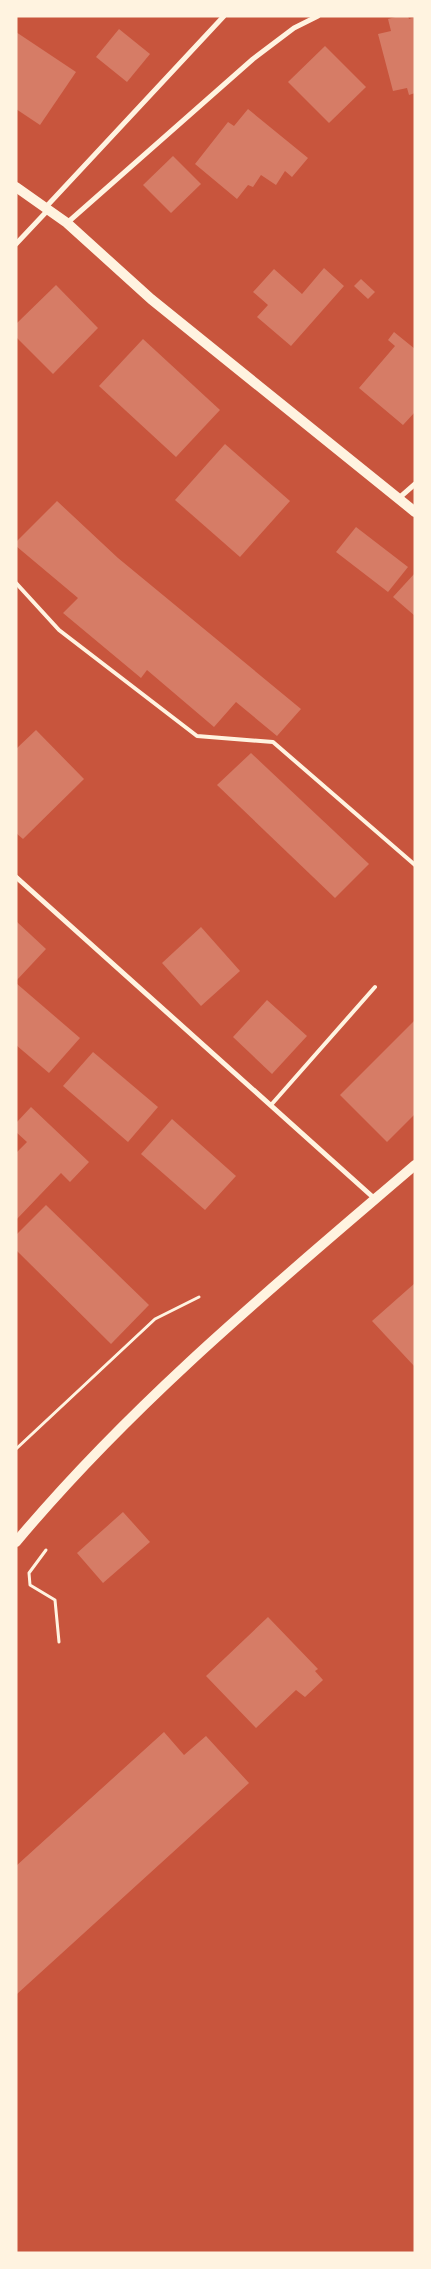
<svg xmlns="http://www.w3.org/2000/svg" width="431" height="2269" font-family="Inter,sans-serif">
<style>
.building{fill:#d67c66}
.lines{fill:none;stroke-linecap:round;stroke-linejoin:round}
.path{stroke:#fff3e0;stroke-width:3}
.service{stroke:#fff3e0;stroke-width:4}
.minor{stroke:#fff3e0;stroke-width:5}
.secondary{stroke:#fff3e0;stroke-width:10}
</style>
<rect width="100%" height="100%" fill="#c8553d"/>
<g class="building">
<path d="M 399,16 L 408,16 L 409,19 L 415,17 L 415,93 L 409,95 L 407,88 L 393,91 L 378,34 L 391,31 L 388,19 Z"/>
<path d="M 119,29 L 150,54 L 127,82 L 96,57 Z"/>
<path d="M 16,32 L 76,72 L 40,125 L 16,109 Z"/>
<path d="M 325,46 L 366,87 L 329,123 L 288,82 Z"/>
<path d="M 248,109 L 308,158 L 292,177 L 285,171 L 276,185 L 261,175 L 253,187 L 248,185 L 237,199 L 195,164 L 228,122 L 234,126 Z"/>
<path d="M 173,156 L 201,184 L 171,213 L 143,185 Z"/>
<path d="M 324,268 L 344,286 L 291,346 L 257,317 L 268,305 L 253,292 L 274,269 L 302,294 Z"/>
<path d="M 361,279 L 375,292 L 368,299 L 354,286 Z"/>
<path d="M 56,285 L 98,328 L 53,374 L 16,337 L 16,324 Z"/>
<path d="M 394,332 L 415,349 L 415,412 L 403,425 L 359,388 L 395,346 L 388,340 Z"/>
<path d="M 143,339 L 220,410 L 176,457 L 99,386 Z"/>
<path d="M 225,444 L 290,501 L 240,557 L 175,500 Z"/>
<path d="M 57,501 L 118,558 L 301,709 L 277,736 L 236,702 L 214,727 L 147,670 L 141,678 L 63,613 L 78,598 L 16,546 L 16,542 Z"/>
<path d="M 356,527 L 408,567 L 388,592 L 336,552 Z"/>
<path d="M 415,573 L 415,616 L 393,597 Z"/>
<path d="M 36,730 L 84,779 L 23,839 L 16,833 L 16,749 Z"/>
<path d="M 251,753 L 369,864 L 335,898 L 217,785 Z"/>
<path d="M 16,921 L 46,949 L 16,981 Z"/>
<path d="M 201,927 L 240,971 L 201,1006 L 162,963 Z"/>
<path d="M 16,983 L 80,1038 L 49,1073 L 16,1045 Z"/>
<path d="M 267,1000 L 307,1036 L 272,1074 L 233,1037 Z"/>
<path d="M 415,1020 L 415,1114 L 387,1142 L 340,1095 Z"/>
<path d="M 93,1052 L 158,1107 L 128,1142 L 63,1086 Z"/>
<path d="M 31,1107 L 89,1162 L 70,1182 L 61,1173 L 16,1220 L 16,1153 L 27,1142 L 16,1132 L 16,1123 Z"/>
<path d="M 172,1119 L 236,1176 L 205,1210 L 141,1154 Z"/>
<path d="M 46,1205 L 149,1305 L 111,1344 L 16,1250 L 16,1235 Z"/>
<path d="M 415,1283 L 415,1367 L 372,1321 Z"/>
<path d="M 123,1512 L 150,1542 L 103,1583 L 77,1553 Z"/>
<path d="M 268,1617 L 318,1669 L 315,1671 L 323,1680 L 305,1697 L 296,1690 L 256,1728 L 206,1676 Z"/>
<path d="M 164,1732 L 184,1755 L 206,1736 L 249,1783 L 17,1994 L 16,1866 Z"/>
</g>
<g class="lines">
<g class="path">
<path d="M 16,1449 L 155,1319 L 199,1297"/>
<path d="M 46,1550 L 29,1573 L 30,1585 L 55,1600 L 59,1642"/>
</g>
<g class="service">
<path d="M 16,583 L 59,630 L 197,736 L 273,742 L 415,865"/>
<path d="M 271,1105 L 375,987"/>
</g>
<g class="minor">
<path d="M 45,208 L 224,16"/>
<path d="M 67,223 L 253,59 L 294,28 L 318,16"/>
<path d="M 16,244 L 48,210"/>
<path d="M 399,498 L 415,484"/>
<path d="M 16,877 L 375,1199"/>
</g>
<g class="secondary">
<path d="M 16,187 L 67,223 L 151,299 L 415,512"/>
<path d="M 16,1542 C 134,1401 276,1284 415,1165"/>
</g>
</g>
<rect width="431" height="2269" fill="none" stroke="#fff3e0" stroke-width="35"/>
</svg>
